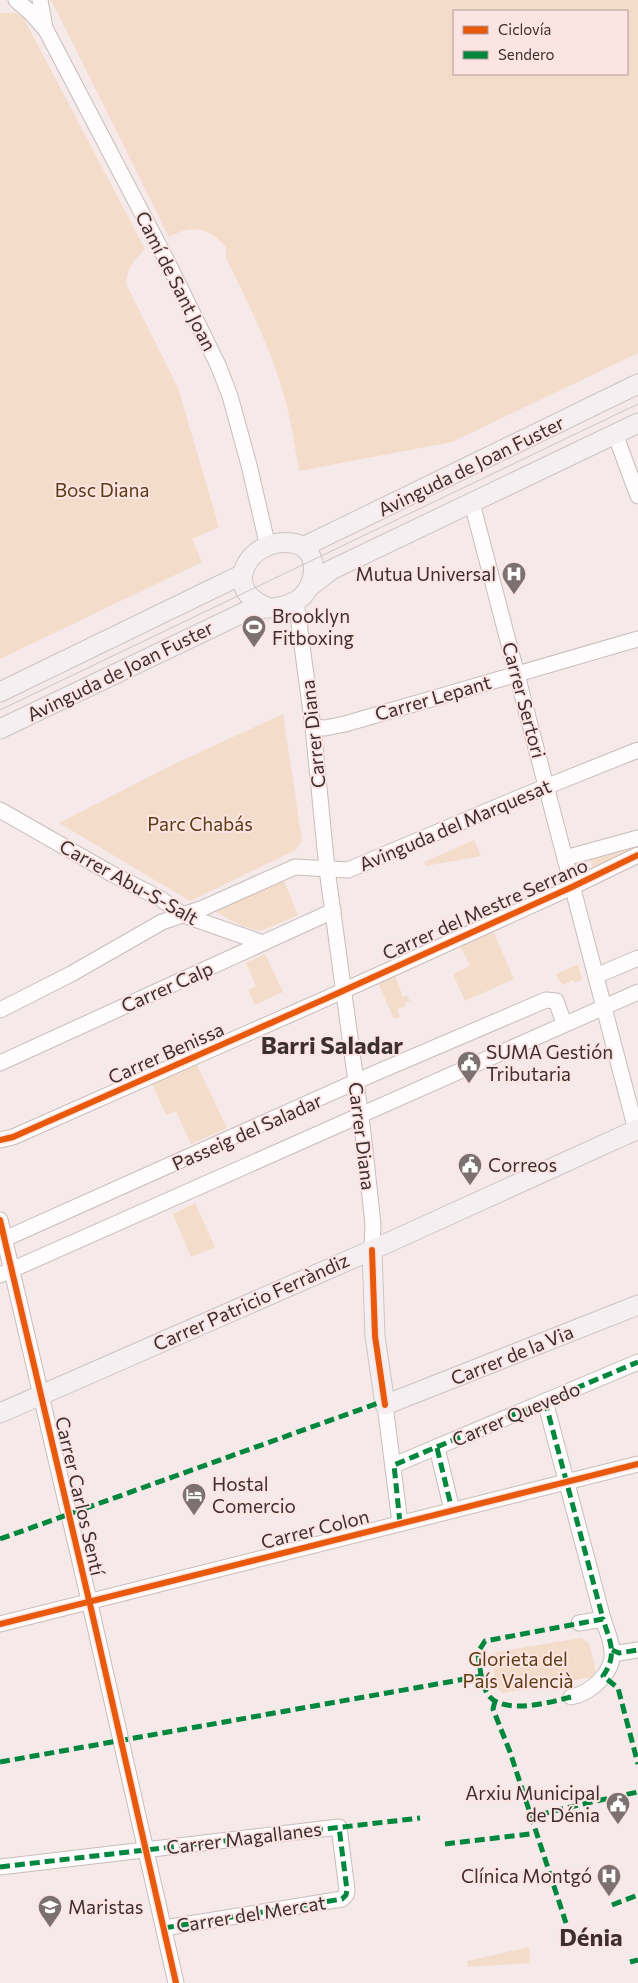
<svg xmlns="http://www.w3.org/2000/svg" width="638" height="1983" font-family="Commissioner,sans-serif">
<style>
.green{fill:#f4dcca;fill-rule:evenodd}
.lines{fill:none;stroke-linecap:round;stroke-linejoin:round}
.minor-casing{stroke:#c8bdbc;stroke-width:17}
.major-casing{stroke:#cdc5c5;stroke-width:21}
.minor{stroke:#fefcfc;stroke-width:15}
.major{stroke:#f6eff1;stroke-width:19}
.tram{stroke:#cbc7c7;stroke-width:1}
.quiet{stroke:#00873e;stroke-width:5;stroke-dasharray:10 5;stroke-linecap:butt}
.cycleway-casing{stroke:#fce4e3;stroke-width:9}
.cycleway{stroke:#e8590c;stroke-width:6}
.labels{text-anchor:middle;stroke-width:4;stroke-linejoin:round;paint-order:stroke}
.street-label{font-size:19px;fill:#3b2f2f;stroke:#fce4e3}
.park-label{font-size:19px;fill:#5c3b13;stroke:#fce4e3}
.poi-label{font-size:19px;fill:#3b2f2f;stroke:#fce4e3;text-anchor:start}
.district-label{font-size:24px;font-weight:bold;fill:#3b2f2f;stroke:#fce4e3}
</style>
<rect width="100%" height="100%" fill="#f6e9e9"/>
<g class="green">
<path d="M 51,0 L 638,0 L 638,353 L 452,442 L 299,471 C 295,449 292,425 286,403 C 273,352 249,305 226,258 L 226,247 C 208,227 192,224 169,237 ZM 454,11 L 627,11 L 627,74 L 454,74 Z"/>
<path d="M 0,13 L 16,13 L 23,17 L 145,249 C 134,260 125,270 127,286 L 178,388 L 219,527 L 192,539 L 202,562 L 0,659 Z"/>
<path d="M 283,714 L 302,840 L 296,850 L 190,901 L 59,823 L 172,765 Z"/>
<path d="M 474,840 L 481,856 L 426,866 L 424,862 Z"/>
<path d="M 638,844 L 638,850 L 593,869 L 590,859 Z"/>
<path d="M 284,881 L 298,915 L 261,931 L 242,926 L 212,910 Z"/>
<path d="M 493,931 L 514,979 L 465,1001 L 453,974 L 470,966 L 460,946 Z"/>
<path d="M 265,954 L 283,992 L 255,1005 L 248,990 L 256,986 L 246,963 Z"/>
<path d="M 578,964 L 582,980 L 574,983 L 573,980 L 562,985 L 556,974 Z"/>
<path d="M 395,975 L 403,997 L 407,995 L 410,1001 L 405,1003 L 406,1006 L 397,1009 L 400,1017 L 394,1019 L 378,983 Z"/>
<path d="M 196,1063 L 227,1128 L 191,1144 L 176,1111 L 166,1115 L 152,1083 Z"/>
<path d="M 195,1203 L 215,1247 L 191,1257 L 173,1214 Z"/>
<path d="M 581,1638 L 589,1643 L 596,1671 L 592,1677 L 503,1693 L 497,1688 L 491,1660 L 496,1652 Z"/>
<path d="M 529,1947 L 530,1963 L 468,1967 L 467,1961 Z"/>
</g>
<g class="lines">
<defs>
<g id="minor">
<path d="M 16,0 L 30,12 L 46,30 L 167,261 L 218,365 L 230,396 L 249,465 L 268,547"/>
<path d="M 40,0 L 45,28"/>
<path d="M 615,434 L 638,496"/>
<path d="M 472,503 L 636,1130"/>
<path d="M 296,601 L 313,727 L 327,869 L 363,1133 L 373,1224 L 372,1250"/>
<path d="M 313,727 L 325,728 L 345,724 L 638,639"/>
<path d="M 0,810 L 112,874 L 161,899 L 183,915 L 263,943"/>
<path d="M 565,858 L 638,838"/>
<path d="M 596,976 L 638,958"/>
<path d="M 0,1010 L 71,974 L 162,922 L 203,908 L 295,867 L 348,870 L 518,798 L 638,750"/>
<path d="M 0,1063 L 333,911"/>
<path d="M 0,1140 L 13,1137 L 325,999 L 572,887 L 638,855"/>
<path d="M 0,1220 L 92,1613 L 176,1983"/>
<path d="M 0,1241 L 373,1074 L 546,1000 L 556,1001 L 564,1023"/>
<path d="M 0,1275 L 638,992"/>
<path d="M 545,1401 L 603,1619"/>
<path d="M 385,1405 L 400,1523"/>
<path d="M 437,1448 L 452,1510"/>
<path d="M 394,1465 L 638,1362"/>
<path d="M 0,1624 L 638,1464"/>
<path d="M 612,1650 L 619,1653 L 638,1650"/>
<path d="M 571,1697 C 591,1693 615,1672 612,1650 C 611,1639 606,1629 603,1619 L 579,1623"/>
<path d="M 0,1867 L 339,1827 L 347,1890 L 346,1895 L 342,1899 L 164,1928"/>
</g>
<g id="major">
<path d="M 303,547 L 638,384"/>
<path d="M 312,585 L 331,570 L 638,423"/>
<path d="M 0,692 L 243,574"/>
<path d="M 0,729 L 251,609 C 266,608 282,609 296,601 C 318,589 322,547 292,543 C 249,537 218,590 269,608"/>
<path d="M 372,1250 L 375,1336 L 385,1405 L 638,1305"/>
<path d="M 0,1413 L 372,1250 L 638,1129"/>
</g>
</defs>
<use href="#minor" class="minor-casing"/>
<use href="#major" class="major-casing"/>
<use href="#minor" class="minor"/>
<use href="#major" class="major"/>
<path class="tram" d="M 0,710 L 638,404"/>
<g class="quiet">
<path d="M 545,1401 L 603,1619"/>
<path d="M 437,1448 L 452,1510"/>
<path d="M 400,1523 L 394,1465 L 638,1362"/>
<path d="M 0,1539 L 384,1401"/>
<path d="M 612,1650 L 619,1653 L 638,1650"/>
<path d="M 571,1697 C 551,1702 505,1715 489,1696 C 484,1690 483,1682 481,1675 C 480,1667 478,1659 478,1652 L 485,1641 L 603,1619 C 610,1642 618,1654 603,1676 L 618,1688 L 638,1764"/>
<path d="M 495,1701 L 493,1709 L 510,1752 L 566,1923"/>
<path d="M 0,1762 L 482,1676"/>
<path d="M 539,1815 C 572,1806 605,1799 638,1792"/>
<path d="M 445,1844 L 530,1834"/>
<path d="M 0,1867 L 420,1818"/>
<path d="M 612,1905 L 638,1895"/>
<path d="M 164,1928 L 342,1899 L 346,1895 L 347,1890 L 339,1827"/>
<path d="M 630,1962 L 638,1960"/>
</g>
<defs>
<g id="cycleway">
<path d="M 0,1140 L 13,1137 L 325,999 L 572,887 L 638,855"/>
<path d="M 0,1220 L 92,1613 L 176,1983"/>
<path d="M 372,1250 L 375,1336 L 385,1405"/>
<path d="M 0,1624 L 638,1464"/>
</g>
</defs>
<use href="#cycleway" class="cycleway-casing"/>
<use href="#cycleway" class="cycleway"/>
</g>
<defs>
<symbol id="hospital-pin" viewBox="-11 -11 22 30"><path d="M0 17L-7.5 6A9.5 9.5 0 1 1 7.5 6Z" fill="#7c7070" stroke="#fce4e3"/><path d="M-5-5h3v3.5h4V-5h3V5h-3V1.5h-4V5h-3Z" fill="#fff"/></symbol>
<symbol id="stadium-pin" viewBox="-11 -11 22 30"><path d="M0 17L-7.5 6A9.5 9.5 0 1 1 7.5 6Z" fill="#7c7070" stroke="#fce4e3"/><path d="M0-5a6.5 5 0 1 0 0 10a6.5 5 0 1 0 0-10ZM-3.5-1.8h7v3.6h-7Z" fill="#fff"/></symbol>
<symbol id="civic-pin" viewBox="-11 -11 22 30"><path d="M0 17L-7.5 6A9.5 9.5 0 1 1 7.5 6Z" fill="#7c7070" stroke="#fce4e3"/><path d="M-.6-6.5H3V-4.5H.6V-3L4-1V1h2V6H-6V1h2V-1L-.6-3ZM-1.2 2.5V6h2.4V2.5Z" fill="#fff"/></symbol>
<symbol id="hotel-pin" viewBox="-11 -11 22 30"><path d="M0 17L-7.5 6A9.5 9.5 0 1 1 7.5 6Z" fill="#7c7070" stroke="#fce4e3"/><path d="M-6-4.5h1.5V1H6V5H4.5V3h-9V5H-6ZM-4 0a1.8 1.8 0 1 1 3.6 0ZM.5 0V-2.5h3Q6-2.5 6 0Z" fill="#fff"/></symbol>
<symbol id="school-pin" viewBox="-11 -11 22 30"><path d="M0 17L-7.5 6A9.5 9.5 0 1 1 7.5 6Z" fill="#7c7070" stroke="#fce4e3"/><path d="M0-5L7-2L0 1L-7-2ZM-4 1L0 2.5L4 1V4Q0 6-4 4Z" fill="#fff"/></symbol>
</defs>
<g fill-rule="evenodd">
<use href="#hospital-pin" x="500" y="560" width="28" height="38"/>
<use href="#stadium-pin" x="240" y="613" width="28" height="38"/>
<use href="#civic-pin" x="455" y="1049" width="28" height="38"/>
<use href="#civic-pin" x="456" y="1151" width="28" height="38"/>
<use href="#hotel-pin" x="180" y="1481" width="28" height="38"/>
<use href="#civic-pin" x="604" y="1790" width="28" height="38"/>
<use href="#hospital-pin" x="595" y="1862" width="28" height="38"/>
<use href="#school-pin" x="36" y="1893" width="28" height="38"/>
</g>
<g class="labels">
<g class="street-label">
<text transform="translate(176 281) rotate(63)" y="7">Camí de Sant Joan</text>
<text transform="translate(471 466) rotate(-26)" y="7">Avinguda de Joan Fuster</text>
<text transform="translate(120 671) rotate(-26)" y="7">Avinguda de Joan Fuster</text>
<text transform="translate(433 698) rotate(-16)" y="7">Carrer Lepant</text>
<text transform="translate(524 700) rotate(75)" y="7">Carrer Sertori</text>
<text transform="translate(313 734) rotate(-96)" y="7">Carrer Diana</text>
<text transform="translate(455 825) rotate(-23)" y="7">Avinguda del Marquesat</text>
<text transform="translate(129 882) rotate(29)" y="7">Carrer Abu-S-Salt</text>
<text transform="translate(485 909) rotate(-24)" y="7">Carrer del Mestre Serrano</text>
<text transform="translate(167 987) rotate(-24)" y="7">Carrer Calp</text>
<text transform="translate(166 1053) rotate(-24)" y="7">Carrer Benissa</text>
<text transform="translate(247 1132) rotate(-24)" y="7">Passeig del Saladar</text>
<text transform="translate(362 1136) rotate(83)" y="7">Carrer Diana</text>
<text transform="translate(251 1302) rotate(-24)" y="7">Carrer Patricio Ferràndiz</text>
<text transform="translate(512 1355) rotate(-22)" y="7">Carrer de la Via</text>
<text transform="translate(516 1414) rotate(-23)" y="7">Carrer Quevedo</text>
<text transform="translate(80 1496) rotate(77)" y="7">Carrer Carlos Sentí</text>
<text transform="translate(315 1529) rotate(-14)" y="7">Carrer Colon</text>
<text transform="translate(244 1838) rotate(-7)" y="7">Carrer Magallanes</text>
<text transform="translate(251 1914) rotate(-9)" y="7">Carrer del Mercat</text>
</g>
<g class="park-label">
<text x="102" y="497">Bosc Diana</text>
<text x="200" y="831">Parc Chabás</text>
<text x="518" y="1666">Glorieta del<tspan x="518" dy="22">País Valencià</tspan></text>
</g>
<g class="poi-label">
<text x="496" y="581" text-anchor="end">Mutua Universal</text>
<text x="272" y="623">Brooklyn<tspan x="272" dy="22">Fitboxing</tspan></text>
<text x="486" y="1059">SUMA Gestión<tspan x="486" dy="22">Tributaria</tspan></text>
<text x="488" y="1172">Correos</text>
<text x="212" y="1491">Hostal<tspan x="212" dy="22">Comercio</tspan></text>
<text x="600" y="1800" text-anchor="end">Arxiu Municipal<tspan x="600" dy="22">de Dénia</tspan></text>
<text x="592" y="1883" text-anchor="end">Clínica Montgó</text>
<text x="68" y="1914">Maristas</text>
</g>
<g class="district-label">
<text x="332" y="1054">Barri Saladar</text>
<text x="591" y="1946">Dénia</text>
</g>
</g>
<rect x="453" y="10" width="175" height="65" fill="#fce4e3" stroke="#af9c9b"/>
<rect x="463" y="26" width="25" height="8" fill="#e8590c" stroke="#af9c9b"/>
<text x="498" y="35" font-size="15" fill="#3b2f2f">Ciclovía</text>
<rect x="463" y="51" width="25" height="8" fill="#00873e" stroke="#af9c9b"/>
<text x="498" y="60" font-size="15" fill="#3b2f2f">Sendero</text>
</svg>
